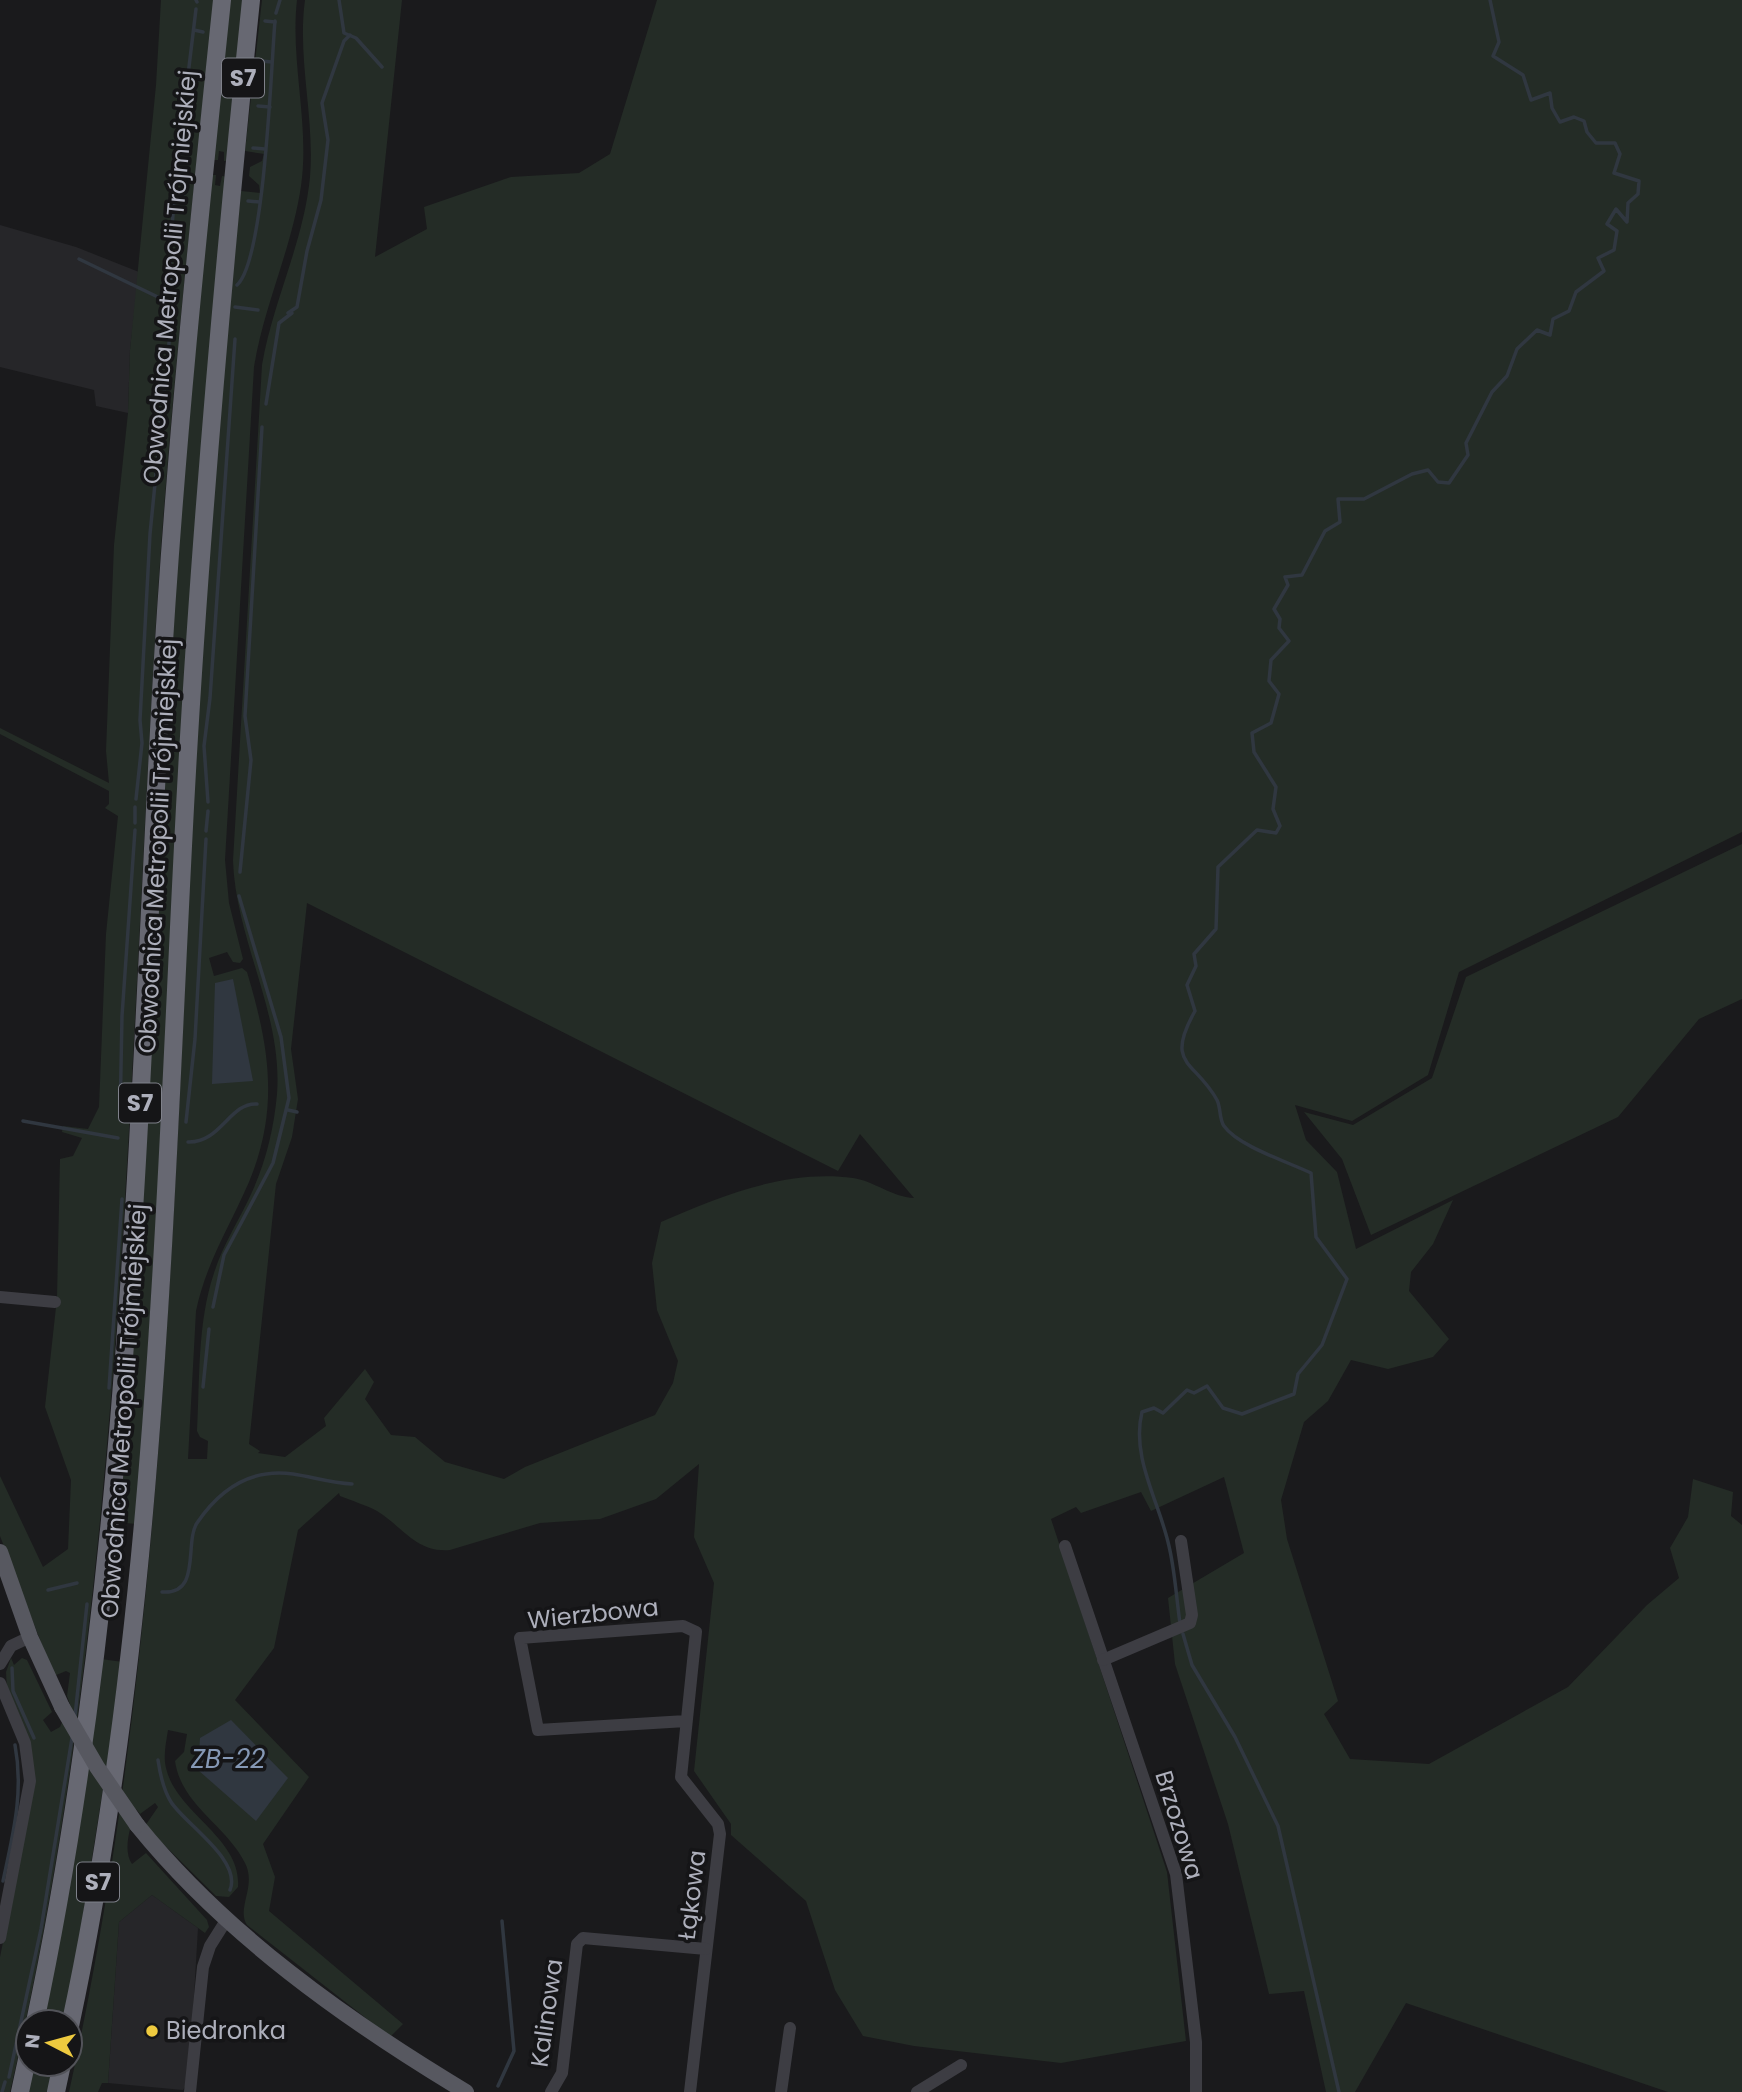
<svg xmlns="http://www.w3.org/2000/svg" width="1742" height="2092" font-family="Poppins,sans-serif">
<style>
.built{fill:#262629}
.green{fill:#242c26;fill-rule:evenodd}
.water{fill:#303740}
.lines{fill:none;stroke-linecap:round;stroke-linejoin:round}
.stream{stroke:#303740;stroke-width:3.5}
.minor{stroke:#3d3d43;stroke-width:12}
.major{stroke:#575860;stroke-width:16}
.highway{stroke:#676872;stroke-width:18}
.major-bridge{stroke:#575860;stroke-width:16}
.poi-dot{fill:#eeca3f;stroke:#151517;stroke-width:2.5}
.labels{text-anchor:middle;stroke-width:7;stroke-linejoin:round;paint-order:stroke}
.shield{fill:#151517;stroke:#7f818a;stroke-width:2}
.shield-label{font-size:23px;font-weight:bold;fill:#adafbb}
.street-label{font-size:24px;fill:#adafbb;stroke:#151517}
.poi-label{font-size:24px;fill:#adafbb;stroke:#151517;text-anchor:start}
.water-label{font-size:26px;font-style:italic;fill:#8598b5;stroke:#151517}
</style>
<rect width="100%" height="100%" fill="#1a1a1c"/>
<g class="built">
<path d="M 0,225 L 76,247 L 139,272 L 130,350 L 128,413 L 96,406 L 94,390 L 0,367 Z"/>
<path d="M 152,1895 L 198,1928 L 189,2080 L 183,2090 L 108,2083 L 119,1922 Z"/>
</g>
<g class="green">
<path d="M 161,0 L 214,0 C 190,224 165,449 153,674 C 126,1148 118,1627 10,2092 L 0,2092 L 0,1957 L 33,1794 L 7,1690 L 6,1672 L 11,1658 L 14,1665 L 22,1658 L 27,1660 L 52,1712 L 43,1720 L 51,1732 L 60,1727 L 70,1704 L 67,1696 L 70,1673 L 66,1671 L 54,1676 L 0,1536 L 0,1476 L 43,1567 L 68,1549 L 71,1480 L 45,1407 L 57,1298 L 60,1159 L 73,1156 L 82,1138 L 62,1132 L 63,1126 L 88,1129 L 99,1107 L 106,934 L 118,816 L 105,808 L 109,804 L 109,791 L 0,734 L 0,728 L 109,783 L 106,751 L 114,545 L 128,413 L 130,350 L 156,85 Z"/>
<path d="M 229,0 L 246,0 L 229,161 L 224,161 L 224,152 L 219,151 L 218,160 L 212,160 Z"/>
<path d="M 262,0 L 297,0 C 290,62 310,124 301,186 C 292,248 264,305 254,367 L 225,860 L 229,903 L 243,959 L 240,963 L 233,962 L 227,952 L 209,958 L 214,976 L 242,968 L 247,972 C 269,1046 280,1107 249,1182 C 230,1226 206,1263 196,1311 L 188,1459 L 207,1459 L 208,1441 L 200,1437 L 197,1431 C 200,1379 197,1324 214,1273 C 223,1244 240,1219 252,1192 C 266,1161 274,1128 277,1094 C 283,1014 236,941 233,861 L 262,365 C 273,301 304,241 310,177 C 315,118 297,59 305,0 L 402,0 L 375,257 L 427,229 L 424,207 L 511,177 L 579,173 L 610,154 L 657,0 L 1742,0 L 1742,832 L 1459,972 L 1428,1075 L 1352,1121 L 1295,1105 L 1306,1140 L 1337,1172 L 1356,1249 L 1453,1200 L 1433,1244 L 1411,1272 L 1409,1291 L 1449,1339 L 1433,1357 L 1388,1369 L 1351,1360 L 1328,1401 L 1304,1422 L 1281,1500 L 1287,1539 L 1338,1701 L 1324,1714 L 1350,1759 L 1429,1764 L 1568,1687 L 1647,1605 L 1679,1578 L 1670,1548 L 1688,1517 L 1693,1479 L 1733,1492 L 1731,1516 L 1742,1525 L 1742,2092 L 1668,2092 L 1406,2003 L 1355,2092 L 1326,2092 L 1304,1991 L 1269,1994 L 1228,1824 L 1175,1664 L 1168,1598 L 1244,1553 L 1224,1477 L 1151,1511 L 1141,1492 L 1081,1513 L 1076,1507 L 1051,1519 L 1167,1872 L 1186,2041 L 1061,2063 L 914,2046 L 863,2036 L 835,1990 L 806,1901 L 731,1835 L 731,1824 L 694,1771 L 714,1583 L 694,1537 L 699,1464 L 656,1499 L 600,1519 L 540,1523 L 450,1550 C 416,1553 403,1527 377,1511 C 366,1505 352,1501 340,1496 L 339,1493 L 298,1530 L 274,1648 L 235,1700 L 309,1777 L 263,1844 L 275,1877 L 269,1911 L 403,2024 L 390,2037 L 247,1925 C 236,1908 257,1886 245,1863 C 227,1826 181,1805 175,1761 L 184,1752 L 187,1734 L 168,1730 C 166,1743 163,1756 166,1768 C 176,1813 242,1838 238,1887 L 229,1897 L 216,1896 L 145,1826 L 158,1807 L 155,1803 L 140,1814 L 136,1809 C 131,1825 122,1850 132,1864 L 146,1853 L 207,1920 L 209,1927 L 205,1933 L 152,1895 L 119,1922 L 108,2083 L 102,2083 L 98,2092 L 69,2092 C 168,1644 173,1183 197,727 C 207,548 223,369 241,191 L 260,193 L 259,185 L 249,176 L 250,167 L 262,161 L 264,154 L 245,151 ZM 307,903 L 838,1171 L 860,1134 L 914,1198 C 892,1197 874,1181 853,1178 C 787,1169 720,1196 661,1222 L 652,1263 L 657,1310 L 678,1361 L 673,1383 L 655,1415 L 525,1467 L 504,1479 L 445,1462 L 415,1437 L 391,1435 L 365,1399 L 374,1382 L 365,1369 L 324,1418 L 326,1426 L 285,1457 L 258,1453 L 260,1451 L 249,1444 L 276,1184 L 292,1137 L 298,1099 L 291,1049 Z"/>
<path d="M 211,175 L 216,175 L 215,185 L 220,186 L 222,176 L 228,177 L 136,1524 L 116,1522 L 172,611 Z"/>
<path d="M 1742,844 L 1742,999 L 1699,1019 L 1618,1117 L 1371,1235 L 1342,1159 L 1304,1112 L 1353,1125 L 1432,1078 L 1466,977 Z"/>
<path d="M 101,1659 L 123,1662 L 66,2022 L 42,2022 Z"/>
<path d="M 32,2064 L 57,2064 L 51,2092 L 26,2092 Z"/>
</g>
<g class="water">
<path d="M 233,979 L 253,1081 L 212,1084 L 215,983 Z"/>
<path d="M 231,1720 L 288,1778 L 256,1821 L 198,1770 L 200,1738 Z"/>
</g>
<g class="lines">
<g class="stream">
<path d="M 196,0 L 197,2"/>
<path d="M 339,0 L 344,33 L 356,38 L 382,67"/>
<path d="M 276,13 L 280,0"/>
<path d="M 265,21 L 275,22"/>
<path d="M 194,30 L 203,32"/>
<path d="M 261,61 L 272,62"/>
<path d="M 188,79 L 198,80"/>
<path d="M 258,106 L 270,107"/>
<path d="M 181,134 L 192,136"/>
<path d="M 180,141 L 196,9"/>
<path d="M 253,148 L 265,149"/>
<path d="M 176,177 L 179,150"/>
<path d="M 174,193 L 184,194"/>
<path d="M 248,201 L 260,202"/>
<path d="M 171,224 L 182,225"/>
<path d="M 79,259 L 162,299 L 175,301"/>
<path d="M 237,285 C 265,260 271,66 275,21"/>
<path d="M 172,286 L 170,256 L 175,186"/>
<path d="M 235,307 L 258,310"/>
<path d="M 288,313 L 297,307 L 307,251 L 321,200 L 328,140 L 322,103 L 344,41 L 350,35"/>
<path d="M 266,404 L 279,323 L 292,313"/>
<path d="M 136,799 L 142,743 L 140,720 L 150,534 L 170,333"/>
<path d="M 208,802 L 204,746 L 210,698 L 235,339"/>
<path d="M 135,823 L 135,807"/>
<path d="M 206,831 L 208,811"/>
<path d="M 240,872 L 251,760 L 245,716 L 262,427"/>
<path d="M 288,1110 L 297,1112"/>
<path d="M 120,1118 L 122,1016 L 135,830"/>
<path d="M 23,1121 L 118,1138"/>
<path d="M 186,1122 L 195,1039 L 206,839"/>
<path d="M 188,1142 C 221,1143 230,1102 257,1104"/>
<path d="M 213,1307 L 224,1255 L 273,1163 L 289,1098 L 281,1037 L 239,896"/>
<path d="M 203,1387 L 209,1329"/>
<path d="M 109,1388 L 122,1199"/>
<path d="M 48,1590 L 77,1583"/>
<path d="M 162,1592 C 202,1595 184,1543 197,1523 C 220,1489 250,1468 293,1474 C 313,1477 331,1483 352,1484"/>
<path d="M 1180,1623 C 1176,1596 1175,1569 1168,1542 C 1158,1500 1131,1456 1142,1412 L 1154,1408 L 1163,1413 L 1187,1390 L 1194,1393 L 1207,1386 L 1223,1408 L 1242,1414 L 1294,1394 L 1298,1374 L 1322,1345 L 1347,1279 L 1316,1237 L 1311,1173 C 1288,1162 1238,1146 1224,1126 C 1219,1119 1221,1108 1217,1100 C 1195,1060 1164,1066 1195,1011 L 1187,985 L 1196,966 L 1194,954 L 1216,929 L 1218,867 L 1257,830 L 1276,833 L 1280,826 L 1273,809 L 1276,787 L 1254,752 L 1252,733 L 1271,723 L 1279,694 L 1269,681 L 1271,660 L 1289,641 L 1279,628 L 1280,619 L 1274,609 L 1288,585 L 1285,577 L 1302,575 L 1325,531 L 1340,522 L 1338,499 L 1364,499 L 1412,474 L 1428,470 L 1438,482 L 1449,483 L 1468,455 L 1466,443 L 1492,392 L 1507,376 L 1517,349 L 1537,330 L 1550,335 L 1553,319 L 1569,311 L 1576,292 L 1604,271 L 1598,258 L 1614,250 L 1617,231 L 1607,224 L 1616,209 L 1627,222 L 1628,203 L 1638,194 L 1639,181 L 1614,173 L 1620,154 L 1615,143 L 1596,143 L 1587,132 L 1584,121 L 1574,117 L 1560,122 L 1552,108 L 1550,93 L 1531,100 L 1523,75 L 1493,56 L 1499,42 L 1490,0"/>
<path d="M 1183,1634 L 1192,1665 L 1235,1737 L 1278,1826 L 1339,2092"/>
<path d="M 12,1668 L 13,1691 L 34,1738"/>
<path d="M 75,1716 L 87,1604"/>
<path d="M 158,1760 C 160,1774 163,1789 171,1802 C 185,1824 242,1860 230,1890"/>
<path d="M 3,1881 C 13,1834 24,1793 15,1745"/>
<path d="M 9,2077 L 41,1929 L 72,1738"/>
<path d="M 498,2086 L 514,2051 L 502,1921"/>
<path d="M 2,2092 L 5,2082"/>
</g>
<g class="minor">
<path d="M 0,1297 L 55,1302"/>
<path d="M 1065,1546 L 1176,1874 L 1196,2042 L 1196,2092"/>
<path d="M 1103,1660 L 1190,1623 L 1192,1615 L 1181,1541"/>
<path d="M 0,1664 L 11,1646 L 30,1637"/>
<path d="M 0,1683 L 25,1743 L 30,1781 L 0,1938"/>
<path d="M 686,1721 L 538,1730 L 520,1638 L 683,1626 L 696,1632 L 681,1777 L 718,1824 L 720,1834 L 690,2092"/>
<path d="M 190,2092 L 203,1967 L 210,1946 L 227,1919"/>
<path d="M 551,2092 L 562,2073 L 577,1944 L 583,1938 L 706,1949"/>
<path d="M 781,2092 L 790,2028"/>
<path d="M 917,2092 L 961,2065"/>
</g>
<g class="major">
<path d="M 0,1552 L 30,1637 L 62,1707"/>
<path d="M 137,1825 C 225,1934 346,2020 466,2092"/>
</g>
<g class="highway">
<path d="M 35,2022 C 128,1585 137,1136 161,692 C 174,460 198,230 222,0"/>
<path d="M 70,2026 C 153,1639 163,1241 183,846 C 197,563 222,282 251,0"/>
<path d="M 20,2092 L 28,2055"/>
<path d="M 56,2092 L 62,2064"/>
</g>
<path class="major-bridge" d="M 62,1707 L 97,1767 L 137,1825"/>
</g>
<circle class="poi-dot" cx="152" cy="2031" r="7"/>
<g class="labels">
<g class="shield">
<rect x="222" y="58.5" width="42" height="39" rx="5"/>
<rect x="119" y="1083.5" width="42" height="39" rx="5"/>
<rect x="77" y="1862.5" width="42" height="39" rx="5"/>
</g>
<g class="shield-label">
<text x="243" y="86">S7</text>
<text x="140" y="1111">S7</text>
<text x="98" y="1890">S7</text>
</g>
<g class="street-label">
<text transform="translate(170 277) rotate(-85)" y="8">Obwodnica Metropolii Trójmiejskiej</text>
<text transform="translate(158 846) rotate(-87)" y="8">Obwodnica Metropolii Trójmiejskiej</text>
<text transform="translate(124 1411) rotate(-86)" y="8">Obwodnica Metropolii Trójmiejskiej</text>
<text transform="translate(593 1614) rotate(-6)" y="8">Wierzbowa</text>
<text transform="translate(1179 1825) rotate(73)" y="8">Brzozowa</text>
<text transform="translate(692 1895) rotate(-83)" y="8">Łąkowa</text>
<text transform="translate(547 2013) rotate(-82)" y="8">Kalinowa</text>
</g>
<g class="poi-label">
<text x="166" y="2039">Biedronka</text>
</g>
<g class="water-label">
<text x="228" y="1768">ZB-22</text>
</g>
</g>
<g transform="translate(49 2043) rotate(276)"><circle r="33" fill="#151517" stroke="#525359" stroke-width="2"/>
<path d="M0-5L12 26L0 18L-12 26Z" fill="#eeca3f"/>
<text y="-10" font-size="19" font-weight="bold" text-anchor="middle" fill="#adafbb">N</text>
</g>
</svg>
